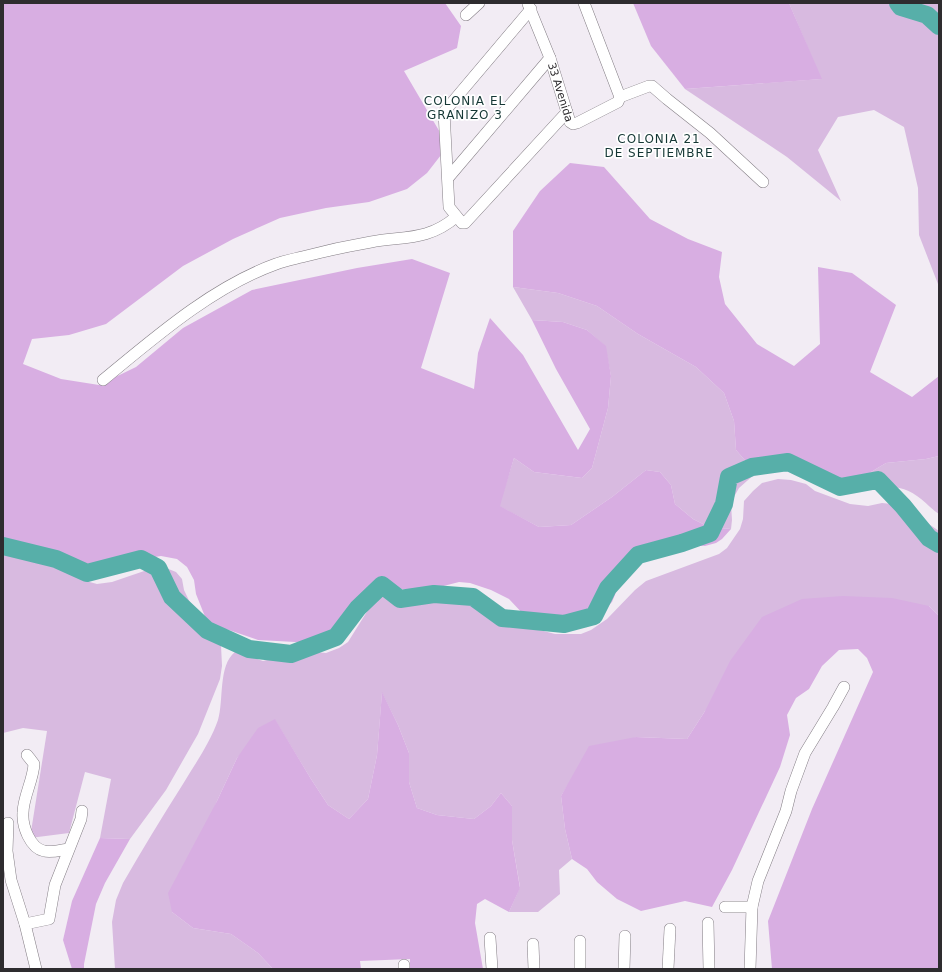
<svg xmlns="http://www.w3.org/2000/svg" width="942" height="972" font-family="'DejaVu Sans',sans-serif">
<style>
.green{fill:#d8bae0}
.forest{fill:#d8aee2}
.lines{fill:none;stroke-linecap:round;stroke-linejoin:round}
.river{stroke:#57afa9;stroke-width:18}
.minor-casing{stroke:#847e85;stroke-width:12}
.minor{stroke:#fff;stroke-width:11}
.labels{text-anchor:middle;stroke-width:3.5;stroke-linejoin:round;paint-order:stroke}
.street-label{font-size:11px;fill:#2e2c2f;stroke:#fff}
.neighbourhood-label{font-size:12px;letter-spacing:1px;fill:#153735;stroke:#fff}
</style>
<rect width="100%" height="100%" fill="#f2ecf4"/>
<g class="green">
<path d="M 789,3 L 938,3 L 939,5 L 939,284 L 938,284 L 919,235 L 918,188 L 904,127 L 874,110 L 838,117 L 818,150 L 841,201 L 787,157 L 685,89 L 821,79 Z"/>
<path d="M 513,287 L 558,293 L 597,306 L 638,334 L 696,367 L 724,393 L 734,421 L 736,450 L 756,473 L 739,488 L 735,495 L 731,504 L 732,520 L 731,529 L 709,527 L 693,519 L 675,504 L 671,485 L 660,472 L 646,470 L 612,497 L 571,525 L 539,527 L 499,506 L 514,458 L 534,472 L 582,478 L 592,468 L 608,408 L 611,376 L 605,346 L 587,330 L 563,322 L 532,320 Z"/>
<path d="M 939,456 L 939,514 C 931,509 925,501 917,496 C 900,483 877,486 856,487 L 871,472 L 886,463 L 926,459 Z"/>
<path d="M 778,479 L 791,480 L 806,484 L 815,491 L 850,504 L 868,506 L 882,503 L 901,505 L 939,531 L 939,616 L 929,606 L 705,711 L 687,739 L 636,737 L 576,772 L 561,796 L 565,829 L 572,859 L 559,870 L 560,894 L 538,912 L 509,912 L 520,887 L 512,840 L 512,806 L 501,793 L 491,806 L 474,819 L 437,815 L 417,808 L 409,782 L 409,753 L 398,725 L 382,693 L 377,755 L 368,799 L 349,819 L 328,805 L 311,779 L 275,720 L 237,758 L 217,801 L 172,912 L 193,928 L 231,934 L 258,953 L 273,969 L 115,969 L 112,922 L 116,900 L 123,883 C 142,850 162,817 183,784 C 195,764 210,743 218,720 C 224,701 218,665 235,652 L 263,661 L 293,654 L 314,652 L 326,653 L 339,648 L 348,642 L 368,610 L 376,600 L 383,596 L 402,603 L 416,605 L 464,594 L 473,593 L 491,602 L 504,613 L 524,626 L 555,634 L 581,634 L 591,630 L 607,619 L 635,590 L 646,581 L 719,554 L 727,548 L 740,529 L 743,519 L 744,501 L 753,491 L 762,483 Z"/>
<path d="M 3,549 L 62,569 L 86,581 L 97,584 L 112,582 L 153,568 L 166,568 L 176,572 L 182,579 L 184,590 L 193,609 L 221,645 L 222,666 L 220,679 L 198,734 L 166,790 L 130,839 L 100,838 L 111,779 L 85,772 L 69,833 L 30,838 L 47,731 L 23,728 L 3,733 Z"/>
</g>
<g class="forest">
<path d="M 3,3 L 445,3 L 461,26 L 457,48 L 404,71 L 448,146 L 427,173 L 407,189 L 369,202 L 326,208 L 280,218 L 233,239 L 183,266 L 106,324 L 69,335 L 32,339 L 23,364 L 61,379 L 99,385 L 136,367 L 183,328 L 252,290 L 357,268 L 412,259 L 450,273 L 421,368 L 474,389 L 478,353 L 490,318 L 523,355 L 578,450 L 590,429 L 556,369 L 532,320 L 563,322 L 587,330 L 606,346 L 611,376 L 608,408 L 592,468 L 582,478 L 534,472 L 514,458 L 500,506 L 539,527 L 571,525 L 612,497 L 646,470 L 660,472 L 671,485 L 675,504 L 693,519 L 709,527 L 731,529 L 722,539 L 716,543 L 705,546 L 668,544 L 652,546 L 637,559 L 627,571 L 619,585 L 612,602 L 605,609 L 597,613 L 585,622 L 556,625 L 536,622 L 526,617 L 509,599 L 491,590 L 470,583 L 459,582 L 432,589 L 412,590 L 399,589 L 387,584 L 381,584 L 374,590 L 347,626 L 339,633 L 314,643 L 258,640 L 229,630 L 215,627 L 206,619 L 196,594 L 194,580 L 187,567 L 177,559 L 161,556 L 142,559 L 115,573 L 101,572 L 86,569 L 46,553 L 3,539 Z"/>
<path d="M 633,3 L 789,3 L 822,79 L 685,89 L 651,46 Z"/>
<path d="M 570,163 L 604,167 L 650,219 L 688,239 L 722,252 L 719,277 L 725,304 L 757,344 L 794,366 L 820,344 L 818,267 L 852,273 L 896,305 L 870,372 L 912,397 L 939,376 L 939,456 L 926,459 L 886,463 L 871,472 L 856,487 C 814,476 803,441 756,473 L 736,450 L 734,421 L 724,393 L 696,367 L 638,334 L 597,306 L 558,293 L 513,287 L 513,231 L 540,191 Z"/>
<path d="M 843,596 L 892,598 L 929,606 L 939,616 L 939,969 L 772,969 L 768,921 L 812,809 L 873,672 L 867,658 L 858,649 L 839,650 L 822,666 L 809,689 L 796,698 L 787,715 L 790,735 L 780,767 L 732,870 L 712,907 L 685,901 L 641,911 L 617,899 L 597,882 L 587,869 L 572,859 L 565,829 L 561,796 L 589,746 L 636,737 L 687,739 L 705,711 L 730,661 L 762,617 L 802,599 Z"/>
<path d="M 382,692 L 398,725 L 409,753 L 409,782 L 417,808 L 437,815 L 474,819 L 491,806 L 501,793 L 512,806 L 512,840 L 520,888 L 509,912 L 485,899 L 477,904 L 475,923 L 483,969 L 410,969 L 410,959 L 360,961 L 361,969 L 273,969 L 258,953 L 231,934 L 193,928 L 172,912 L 168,893 L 217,801 L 237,758 L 258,728 L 275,719 L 311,779 L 328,805 L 349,819 L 368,799 L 377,755 Z"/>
<path d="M 100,838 L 130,839 L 105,883 L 96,904 L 84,964 L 84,969 L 72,969 L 63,940 L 72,901 Z"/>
</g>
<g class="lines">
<g class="river">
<path d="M 898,3 L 901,7 L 927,15 L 939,26"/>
<path d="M 3,546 L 56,559 L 87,573 L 141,559 L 158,568 L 172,597 L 207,630 L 249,649 L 291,654 L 336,637 L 358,608 L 382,585 L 400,599 L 434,594 L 473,597 L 502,618 L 564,624 L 594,616 L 608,588 L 638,555 L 682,543 L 710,533 L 724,504 L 729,477 L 752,467 L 788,462 L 840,487 L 878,480 L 903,506 L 929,538 L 939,544"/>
</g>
<defs>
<g id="minor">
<path id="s1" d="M 528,4 L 550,58 L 570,122 L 573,124 L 577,123 L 618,102 L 620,97 L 584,3"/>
<path d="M 531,9 L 444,112 L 449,207 L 462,223 L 465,223 L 567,112"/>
<path d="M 466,15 L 479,3"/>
<path d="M 620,97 L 649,86 L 652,86 L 667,99 L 710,133 L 763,182"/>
<path d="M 448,178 L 550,58"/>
<path d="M 103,380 C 154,338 212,287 276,264 C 284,261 294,259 302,257 C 325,251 348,246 371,242 C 404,236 428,241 456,217"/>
<path d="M 27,755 L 31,760 L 34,764 C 33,781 23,797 23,813 C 22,826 30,848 44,851 C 51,853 61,850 68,849"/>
<path d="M 8,823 L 7,851 L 11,880 L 25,924 L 36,969"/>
<path d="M 725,907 L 752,907"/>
<path d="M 708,923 L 709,969"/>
<path d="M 25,924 L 49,919 L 55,885 L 81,819 L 82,811"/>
<path d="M 490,938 L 492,969"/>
<path d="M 533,944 L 534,969"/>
<path d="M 404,965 L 404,969"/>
<path d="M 580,969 L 580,941"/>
<path d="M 624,969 L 625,936"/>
<path d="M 668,969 L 670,929"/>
<path d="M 750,969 L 752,907 L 758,881 L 786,811 L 791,791 L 805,753 L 833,707 L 844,687"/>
</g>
</defs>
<use href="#minor" class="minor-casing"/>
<use href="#minor" class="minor"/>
</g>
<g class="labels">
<g class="street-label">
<text dy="4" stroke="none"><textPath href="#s1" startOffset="94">33 Avenida</textPath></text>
</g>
<g class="neighbourhood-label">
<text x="465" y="105">COLONIA EL<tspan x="465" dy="14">GRANIZO 3</tspan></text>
<text x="659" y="143">COLONIA 21<tspan x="659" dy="14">DE SEPTIEMBRE</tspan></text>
</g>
</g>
<rect width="942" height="972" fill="none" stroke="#2e2c2f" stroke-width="8"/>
</svg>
